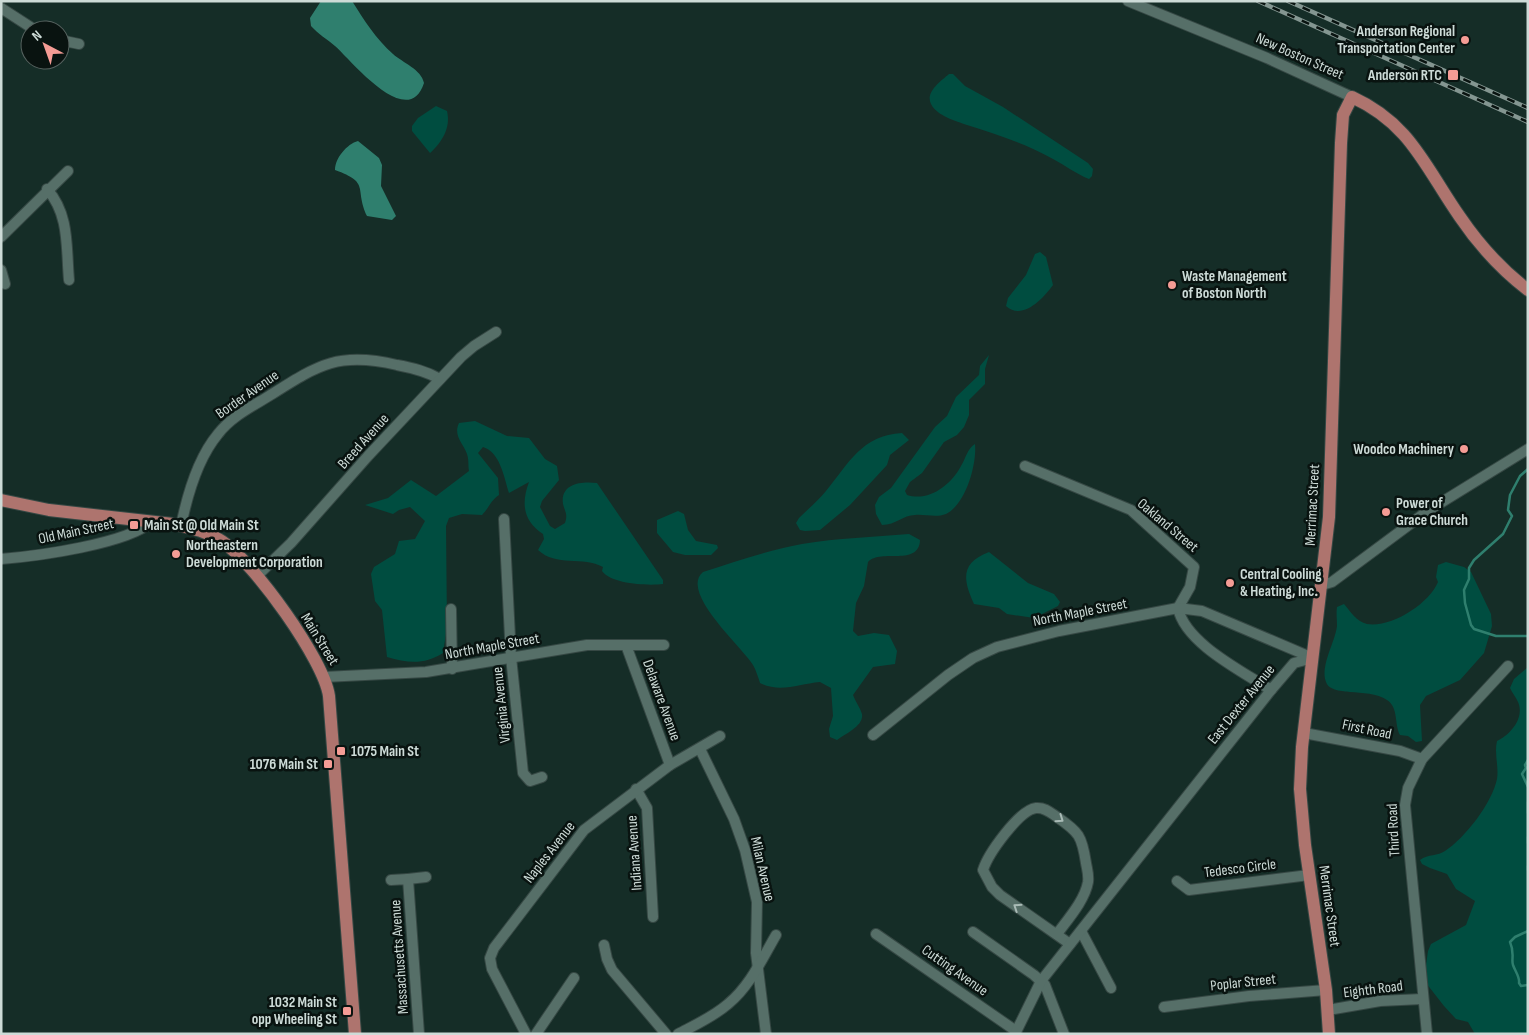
<svg xmlns="http://www.w3.org/2000/svg" width="1529" height="1035" font-family="'Sofia Sans Condensed',sans-serif">
<style>
.green{fill:#004d40}
.water{fill:#2f7f6e}
.lines{fill:none;stroke-linecap:round;stroke-linejoin:round}
.stream{stroke:#2f7f6e;stroke-width:2.5}
.minor-casing{stroke:#364844;stroke-width:12}
.major-casing{stroke:#364844;stroke-width:14}
.minor{stroke:#566f68;stroke-width:10}
.major{stroke:#ae746e;stroke-width:12}
.rail-casing{stroke:#849691;stroke-width:4.5}
.rail{stroke:#091310;stroke-width:2.5;stroke-dasharray:8;stroke-linecap:butt}
.oneway{stroke:#a9bbb6}
.poi-dot{fill:#f59c95;stroke:#091310;stroke-width:2}
.labels{text-anchor:middle;stroke-width:5;stroke-linejoin:round;paint-order:stroke}
.poi-label{font-size:15px;font-weight:bold;fill:#cddbd7;stroke:#091310;text-anchor:start}
.street-label{font-size:15px;fill:#cddbd7;stroke:#091310}
</style>
<rect width="100%" height="100%" fill="#152d27"/>
<g class="green">
<path d="M 949,74 L 953,74 L 965,86 L 1003,107 L 1088,163 L 1093,169 L 1092,176 L 1089,179 C 1076,174 1065,165 1053,159 C 1026,144 996,134 967,125 C 956,121 937,116 931,104 C 925,92 941,81 949,74 Z"/>
<path d="M 436,106 L 447,111 C 451,128 442,142 430,153 L 412,131 L 412,126 L 418,118 Z"/>
<path d="M 1040,252 L 1046,257 L 1053,285 C 1043,299 1022,321 1006,306 L 1008,298 L 1026,275 L 1035,254 Z"/>
<path d="M 989,355 L 985,369 L 985,384 L 969,400 L 969,415 L 964,427 L 957,435 L 944,442 L 922,473 L 910,482 L 905,491 L 907,495 C 929,502 951,485 961,466 C 966,458 967,449 975,444 C 977,464 966,504 946,514 C 936,518 925,514 915,515 C 903,515 896,525 882,525 L 876,514 L 875,505 L 879,497 L 891,488 L 935,427 L 947,416 L 956,397 L 979,375 L 980,366 Z"/>
<path d="M 475,421 L 507,436 L 529,438 L 545,459 L 557,466 L 559,480 L 542,501 L 540,507 L 550,526 L 555,529 L 565,523 C 568,514 565,512 563,504 C 560,483 582,481 597,483 L 663,580 L 663,584 C 648,586 611,584 602,571 L 603,567 C 583,556 556,567 538,550 L 544,539 L 543,534 C 523,521 521,503 529,482 L 509,493 C 504,477 500,452 483,447 L 478,453 L 498,478 L 499,495 C 491,500 489,508 482,515 L 462,514 L 449,518 L 446,526 L 447,627 L 443,653 C 424,665 408,663 387,657 L 382,610 L 375,601 L 371,574 L 374,567 L 395,554 L 399,541 L 415,539 L 425,521 L 410,507 L 399,510 L 393,514 L 365,505 L 388,498 L 411,480 L 436,496 L 469,471 C 468,465 469,460 467,454 C 463,443 453,436 459,423 Z"/>
<path d="M 902,433 L 909,440 L 890,455 L 887,465 L 850,505 L 820,530 L 805,531 L 800,530 L 796,523 L 799,518 C 808,509 818,501 826,491 C 849,463 862,435 902,433 Z"/>
<path d="M 678,511 L 684,514 L 688,530 L 696,541 L 717,545 L 718,548 L 711,555 L 685,555 L 673,552 L 657,533 L 657,520 Z"/>
<path d="M 909,534 L 920,540 C 919,567 881,548 868,562 L 864,586 L 856,603 L 853,631 L 858,636 L 874,633 L 889,635 L 897,651 L 895,664 L 873,667 L 853,695 C 855,701 860,707 862,714 C 864,726 845,734 837,740 L 830,737 L 829,729 L 833,716 L 831,688 L 820,682 C 799,684 780,693 760,683 C 758,677 756,670 753,665 C 742,647 679,592 703,572 C 735,562 769,550 802,544 C 838,538 873,537 909,534 Z"/>
<path d="M 989,552 L 1028,583 L 1054,594 L 1060,602 L 1058,606 L 1034,618 L 1007,614 L 999,608 L 974,604 C 963,580 960,563 989,552 Z"/>
<path d="M 1446,562 L 1464,567 L 1471,572 L 1491,614 L 1492,626 L 1484,653 L 1460,680 L 1426,696 L 1420,705 L 1422,741 L 1416,742 L 1408,736 L 1400,735 C 1394,724 1399,708 1387,700 C 1377,693 1362,693 1350,692 C 1343,691 1329,691 1326,682 C 1320,665 1335,643 1337,626 C 1337,619 1336,613 1337,607 L 1344,604 C 1350,611 1357,622 1367,624 C 1391,628 1429,604 1438,582 L 1436,577 L 1438,565 Z"/>
<path d="M 1528,667 L 1528,1034 L 1475,1034 L 1468,1022 L 1456,1019 L 1444,1006 L 1426,983 L 1425,972 L 1428,951 L 1431,944 L 1466,925 L 1475,901 L 1456,889 L 1447,874 L 1430,868 L 1422,864 L 1420,860 C 1428,854 1438,856 1445,851 C 1465,838 1492,803 1497,779 C 1499,766 1494,754 1497,741 C 1510,735 1525,718 1518,702 C 1516,697 1512,693 1510,688 L 1514,679 Z"/>
</g>
<g class="water">
<path d="M 321,1 L 352,1 C 364,20 376,39 393,54 C 403,63 421,69 424,83 C 408,132 351,60 335,46 C 327,39 318,34 311,26 L 310,18 Z"/>
<path d="M 358,141 L 379,158 L 382,165 L 381,186 L 396,216 L 392,220 L 367,216 C 354,188 371,183 335,170 C 335,158 347,144 358,141 Z"/>
</g>
<g class="lines">
<g class="stream">
<path d="M 1528,469 L 1520,476 L 1510,495 L 1508,510 L 1512,516 L 1503,534 L 1474,560 L 1469,568 L 1469,579 L 1464,590 L 1465,603 L 1471,625 L 1474,629 L 1496,636 L 1528,636"/>
<path d="M 1528,760 L 1525,765 L 1526,768 L 1522,774 L 1528,787"/>
<path d="M 1528,802 L 1528,813"/>
<path d="M 1528,837 L 1528,843"/>
<path d="M 1528,866 L 1528,870"/>
<path d="M 1528,931 L 1515,937 L 1510,942 C 1515,953 1511,960 1513,965 C 1515,971 1520,977 1519,983 L 1521,986 L 1528,985"/>
</g>
<defs>
<g id="minor">
<path d="M 1128,1 L 1267,58 L 1352,97"/>
<path d="M 1,8 L 35,30"/>
<path d="M 60,40 L 79,44"/>
<path d="M 47,189 C 70,215 66,248 69,280"/>
<path d="M 1,237 L 68,171"/>
<path d="M 1,270 L 5,284"/>
<path d="M 1025,466 L 1131,510 L 1194,567 L 1190,587 L 1178,608 C 1185,643 1242,671 1271,690"/>
<path d="M 504,519 L 511,657 L 523,773 L 530,781 L 542,777"/>
<path d="M 181,526 C 187,496 198,458 218,434 C 231,417 251,407 269,396 C 318,365 338,351 397,365 C 413,368 426,371 440,379"/>
<path d="M 1,559 C 38,556 127,544 153,521"/>
<path d="M 257,576 L 291,543 L 368,456 L 461,357 L 474,346 L 496,332"/>
<path d="M 1322,585 L 1332,582 L 1429,510 L 1528,449"/>
<path d="M 451,609 L 452,669"/>
<path d="M 626,645 L 670,765"/>
<path d="M 324,677 L 426,672 L 587,645 L 664,645"/>
<path d="M 1304,733 L 1400,751 L 1422,759"/>
<path d="M 873,735 L 948,675 L 973,658 L 997,647 L 1059,631 L 1178,608 L 1202,611 L 1313,658"/>
<path d="M 700,749 L 734,819 L 745,850 L 757,902 L 756,953 L 766,1034"/>
<path d="M 636,789 L 647,808 L 653,917"/>
<path d="M 408,879 L 426,877"/>
<path d="M 391,880 L 408,879 L 419,1034"/>
<path d="M 1177,881 L 1189,890 L 1309,875"/>
<path d="M 1081,931 L 1111,988"/>
<path d="M 973,932 L 1034,975 L 1045,985 L 1064,1034"/>
<path d="M 876,934 L 1016,1031"/>
<path d="M 1057,934 C 1068,919 1085,900 1088,882 C 1089,875 1087,869 1086,863 C 1082,836 1079,832 1057,817 C 1051,813 1045,807 1036,808 C 1019,810 988,854 983,870 L 992,887 L 1000,895 L 1070,944"/>
<path d="M 604,945 L 607,959 L 612,970 L 666,1034"/>
<path d="M 1164,1007 L 1249,996 L 1326,990"/>
<path d="M 1328,1010 L 1380,1001 L 1422,999"/>
<path d="M 526,1034 L 492,969 L 490,958 L 494,948 L 584,830 L 670,765 L 720,736"/>
<path d="M 536,1034 L 574,978"/>
<path d="M 678,1034 C 695,1025 713,1017 728,1004 C 750,986 762,959 776,935"/>
<path d="M 1015,1034 L 1041,981 L 1271,690 L 1294,663 L 1313,658"/>
<path d="M 1427,1034 L 1405,805 L 1408,788 L 1422,759 L 1508,666"/>
</g>
<g id="major">
<path d="M 1,500 L 49,510 L 173,524 C 191,528 207,531 223,542 C 254,563 324,660 329,696 L 355,1034"/>
<path d="M 1329,1034 L 1326,990 L 1305,845 L 1300,789 L 1302,747 L 1329,517 L 1341,143 L 1343,115 L 1352,97 C 1411,124 1425,167 1460,217 C 1479,245 1502,270 1528,290"/>
</g>
</defs>
<use href="#minor" class="minor-casing"/>
<use href="#major" class="major-casing"/>
<use href="#minor" class="minor"/>
<use href="#major" class="major"/>
<defs>
<g id="rail">
<path d="M 1258,1 L 1528,122"/>
<path d="M 1288,1 L 1528,108"/>
</g>
</defs>
<use href="#rail" class="rail-casing"/>
<use href="#rail" class="rail"/>
</g>
<defs><path id="oneway-chevron" d="M-2-3.5L2.5 0L-2 3.5" fill="none" stroke-width="1.6" stroke-linecap="round" stroke-linejoin="round" transform="scale(1.25)"/></defs>
<g class="oneway">
<use href="#oneway-chevron" transform="translate(1060 819) rotate(35)"/>
<use href="#oneway-chevron" transform="translate(1017 907) rotate(-146)"/>
</g>
<g class="poi-dot">
<circle cx="1465" cy="40" r="5"/>
<rect x="1447" y="69" width="12" height="12" rx="2.5"/>
<circle cx="1172" cy="285" r="5"/>
<circle cx="1464" cy="449" r="5"/>
<circle cx="1386" cy="512" r="5"/>
<rect x="129" y="520" width="10" height="10" rx="2.5"/>
<circle cx="176" cy="554" r="5"/>
<circle cx="1230" cy="583" r="5"/>
<rect x="336" y="746" width="10" height="10" rx="2.5"/>
<rect x="323" y="759" width="10" height="10" rx="2.5"/>
<rect x="342" y="1006" width="10" height="10" rx="2.5"/>
</g>
<g class="labels">
<g class="poi-label">
<text x="1455" y="36" text-anchor="end">Anderson Regional<tspan x="1455" dy="17">Transportation Center</tspan></text>
<text x="1442" y="80" text-anchor="end">Anderson RTC</text>
<text x="1182" y="281">Waste Management<tspan x="1182" dy="17">of Boston North</tspan></text>
<text x="1454" y="454" text-anchor="end">Woodco Machinery</text>
<text x="1396" y="508">Power of<tspan x="1396" dy="17">Grace Church</tspan></text>
<text x="144" y="530">Main St @ Old Main St</text>
<text x="186" y="550">Northeastern<tspan x="186" dy="17">Development Corporation</tspan></text>
<text x="1240" y="579">Central Cooling<tspan x="1240" dy="17">&amp; Heating, Inc.</tspan></text>
<text x="351" y="756">1075 Main St</text>
<text x="318" y="769" text-anchor="end">1076 Main St</text>
<text x="337" y="1007" text-anchor="end">1032 Main St<tspan x="337" dy="17">opp Wheeling St</tspan></text>
</g>
<g class="street-label">
<text transform="translate(1300 56) rotate(24)" y="5">New Boston Street</text>
<text transform="translate(247 394) rotate(-35)" y="5">Border Avenue</text>
<text transform="translate(363 441) rotate(-48)" y="5">Breed Avenue</text>
<text transform="translate(1312 505) rotate(-87)" y="5">Merrimac Street</text>
<text transform="translate(1168 525) rotate(40)" y="5">Oakland Street</text>
<text transform="translate(76 531) rotate(-12)" y="5">Old Main Street</text>
<text transform="translate(1080 612) rotate(-11)" y="5">North Maple Street</text>
<text transform="translate(320 639) rotate(58)" y="5">Main Street</text>
<text transform="translate(492 646) rotate(-10)" y="5">North Maple Street</text>
<text transform="translate(662 700) rotate(70)" y="5">Delaware Avenue</text>
<text transform="translate(1241 704) rotate(-51)" y="5">East Dexter Avenue</text>
<text transform="translate(501 705) rotate(-96)" y="5">Virginia Avenue</text>
<text transform="translate(1367 729) rotate(12)" y="5">First Road</text>
<text transform="translate(1393 830) rotate(-93)" y="5">Third Road</text>
<text transform="translate(549 852) rotate(-52)" y="5">Naples Avenue</text>
<text transform="translate(634 853) rotate(-94)" y="5">Indiana Avenue</text>
<text transform="translate(1240 868) rotate(-7)" y="5">Tedesco Circle</text>
<text transform="translate(763 869) rotate(77)" y="5">Milan Avenue</text>
<text transform="translate(1330 906) rotate(82)" y="5">Merrimac Street</text>
<text transform="translate(399 957) rotate(-94)" y="5">Massachusetts Avenue</text>
<text transform="translate(955 970) rotate(35)" y="5">Cutting Avenue</text>
<text transform="translate(1243 982) rotate(-6)" y="5">Poplar Street</text>
<text transform="translate(1373 989) rotate(-7)" y="5">Eighth Road</text>
</g>
</g>
<rect width="1529" height="1035" fill="none" stroke="#cddbd7" stroke-width="5"/>
<g transform="translate(45 45) rotate(319)"><circle r="24" fill="#091310" stroke="#576360"/>
<path d="M0-4L9 19L0 12L-9 19Z" fill="#f59c95"/>
<text y="-8" font-size="14" font-weight="bold" text-anchor="middle" fill="#cddbd7">N</text>
</g>
</svg>
